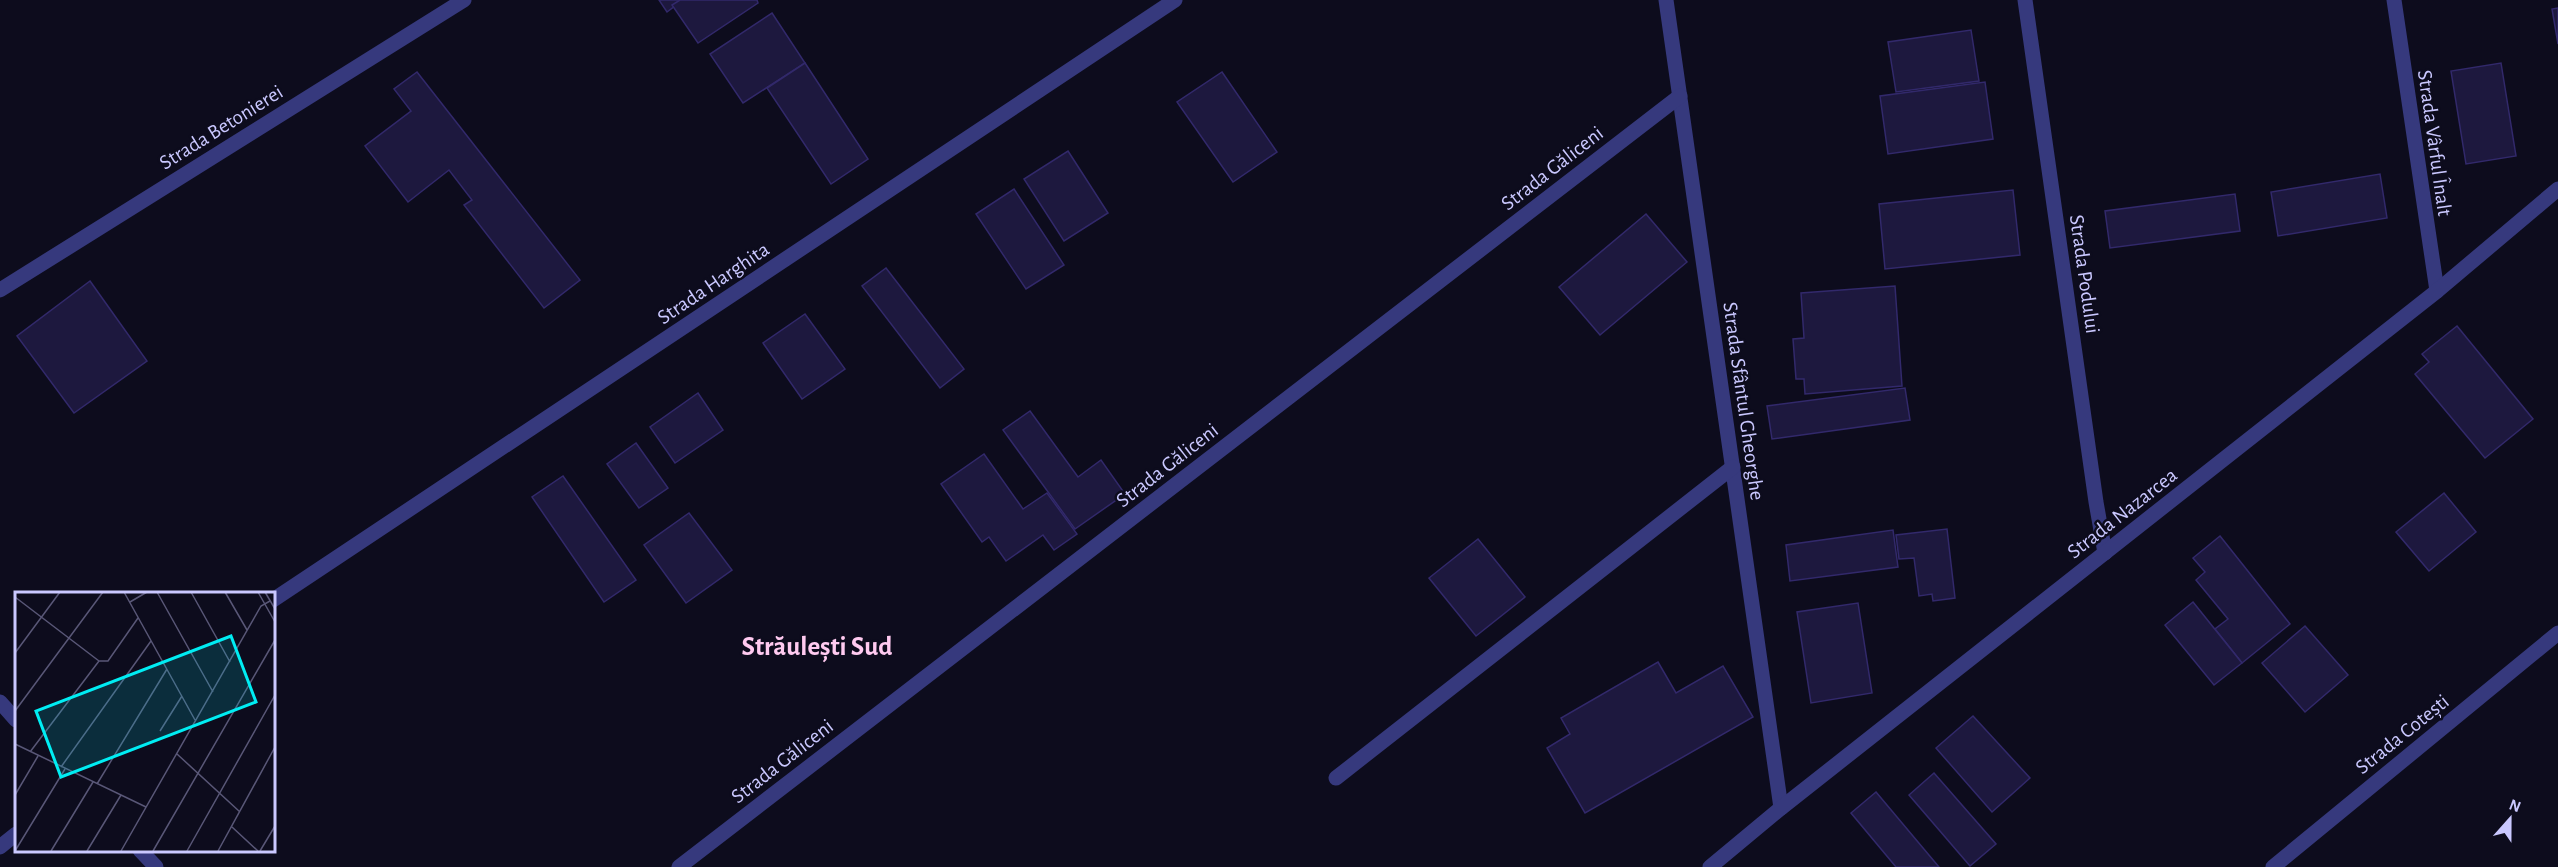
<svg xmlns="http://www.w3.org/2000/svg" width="2558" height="867" font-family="'Alegreya Sans',sans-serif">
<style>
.building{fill:#1d183e;stroke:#32296b;stroke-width:1.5}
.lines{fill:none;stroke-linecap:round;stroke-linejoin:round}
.minor{stroke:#36397d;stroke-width:15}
.labels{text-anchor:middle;stroke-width:5;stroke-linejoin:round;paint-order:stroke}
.street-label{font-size:21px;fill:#cac8ff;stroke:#0d0c1d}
.district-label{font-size:27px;font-weight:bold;fill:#ffcaf0;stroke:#0d0c1d}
.inset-road{fill:none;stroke:#595777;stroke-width:1.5}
.view{fill:#00edf3;fill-opacity:0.15;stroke:#00edf3;stroke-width:3}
.inset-edge{fill:none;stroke:#cac8ff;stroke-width:3}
</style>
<rect width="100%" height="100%" fill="#0d0c1d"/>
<g class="building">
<path d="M 659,0 L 683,0 L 667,12 Z"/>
<path d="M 680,0 L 757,0 L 758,3 L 698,43 L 672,5 Z"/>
<path d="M 2558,8 L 2558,44 L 2552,9 Z"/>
<path d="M 772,13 L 805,63 L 743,103 L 710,54 Z"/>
<path d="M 1971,30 L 1979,81 L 1896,92 L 1888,42 Z"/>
<path d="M 805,63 L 868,159 L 831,184 L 767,88 Z"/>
<path d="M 2501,63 L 2516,156 L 2466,164 L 2451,71 Z"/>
<path d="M 417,72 L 580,280 L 544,308 L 464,205 L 472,200 L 449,170 L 408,202 L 365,146 L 411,111 L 394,89 Z"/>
<path d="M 1222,72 L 1277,152 L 1233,182 L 1177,102 Z"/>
<path d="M 1985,82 L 1993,139 L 1888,154 L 1880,96 Z"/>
<path d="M 1068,151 L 1108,213 L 1064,241 L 1024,179 Z"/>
<path d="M 2380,174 L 2387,218 L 2278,236 L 2271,192 Z"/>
<path d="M 1014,189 L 1064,265 L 1026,289 L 976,214 Z"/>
<path d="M 2013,190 L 2020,255 L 1885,269 L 1879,204 Z"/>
<path d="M 2235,194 L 2240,231 L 2110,248 L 2105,211 Z"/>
<path d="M 1646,214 L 1687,262 L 1600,335 L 1559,287 Z"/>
<path d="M 886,268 L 964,369 L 940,388 L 862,286 Z"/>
<path d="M 90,281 L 147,361 L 74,413 L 17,336 Z"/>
<path d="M 1895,286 L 1902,386 L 1805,394 L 1804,379 L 1796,379 L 1793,339 L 1804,338 L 1801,293 Z"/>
<path d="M 805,314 L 845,369 L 802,399 L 763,343 Z"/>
<path d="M 2457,326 L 2533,419 L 2485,458 L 2415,374 L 2429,362 L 2422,354 Z"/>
<path d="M 1905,388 L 1910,420 L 1772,439 L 1767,406 Z"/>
<path d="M 698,393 L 723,430 L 675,463 L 650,427 Z"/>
<path d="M 1030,411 L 1078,477 L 1101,460 L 1125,494 L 1075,529 L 1003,430 Z"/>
<path d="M 636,443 L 668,488 L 639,508 L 607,464 Z"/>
<path d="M 984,454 L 1023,509 L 1047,493 L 1077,534 L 1054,550 L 1043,535 L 1006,561 L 989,537 L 982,542 L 941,484 Z"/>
<path d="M 563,476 L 636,580 L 604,602 L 532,497 Z"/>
<path d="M 2444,493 L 2476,532 L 2429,571 L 2396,532 Z"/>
<path d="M 689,513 L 732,570 L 686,603 L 644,545 Z"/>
<path d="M 1947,529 L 1955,598 L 1933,601 L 1932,594 L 1919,596 L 1914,558 L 1899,559 L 1896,535 Z"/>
<path d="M 1893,530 L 1898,567 L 1790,581 L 1786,545 Z"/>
<path d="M 2220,536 L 2290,624 L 2242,663 L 2215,629 L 2228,619 L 2196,580 L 2205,572 L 2193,558 Z"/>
<path d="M 1478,539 L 1525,597 L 1476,636 L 1429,578 Z"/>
<path d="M 2193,602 L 2242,663 L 2214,685 L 2165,625 Z"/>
<path d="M 1858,603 L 1872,693 L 1811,703 L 1797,612 Z"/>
<path d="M 2305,626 L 2348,675 L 2305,712 L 2262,663 Z"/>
<path d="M 1658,662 L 1676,693 L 1723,666 L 1753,717 L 1585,813 L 1547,748 L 1570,734 L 1561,718 Z"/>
<path d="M 1973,716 L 2030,778 L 1992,812 L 1936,748 Z"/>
<path d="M 1934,773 L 1996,844 L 1970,866 L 1909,795 Z"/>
<path d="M 1876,792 L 1939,867 L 1896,867 L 1851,813 Z"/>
</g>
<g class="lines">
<g class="minor">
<path d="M 1666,0 L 1781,808"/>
<path d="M 2025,0 L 2096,502 L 2105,553"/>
<path d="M 2394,0 L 2437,291"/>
<path d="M 0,290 L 464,0"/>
<path d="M 273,600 L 1175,0"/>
<path d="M 0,702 L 16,720"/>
<path d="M 1336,778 L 1733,467"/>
<path d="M 0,847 L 16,834"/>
<path d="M 140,850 L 156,867"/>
<path d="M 679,867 L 1680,96"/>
<path d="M 1710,867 L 1781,808 L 2437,291 L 2558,189"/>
<path d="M 2273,867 L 2558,633"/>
</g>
</g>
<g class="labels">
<g class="street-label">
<text transform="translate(221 127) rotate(-32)" y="7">Strada Betonierei</text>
<text transform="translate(2435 143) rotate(82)" y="7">Strada Vârful Înalt</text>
<text transform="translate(1552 168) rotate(-38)" y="7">Strada Găliceni</text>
<text transform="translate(2085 274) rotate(82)" y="7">Strada Podului</text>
<text transform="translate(713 283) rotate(-34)" y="7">Strada Harghita</text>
<text transform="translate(1744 401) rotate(82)" y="7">Strada Sfântul Gheorghe</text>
<text transform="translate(1167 465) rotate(-38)" y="7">Strada Găliceni</text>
<text transform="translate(2122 513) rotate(-38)" y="7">Strada Nazarcea</text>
<text transform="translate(2402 734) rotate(-39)" y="7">Strada Cotești</text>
<text transform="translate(782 761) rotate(-38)" y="7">Strada Găliceni</text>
</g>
<g class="district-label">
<text x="817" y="655">Străulești Sud</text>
</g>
</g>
<g transform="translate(15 592)">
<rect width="260" height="260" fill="#0d0c1d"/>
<path class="inset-road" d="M 109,0 L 180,128M 142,0 L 198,100M 176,0 L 215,70M 210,0 L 232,38M 243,0 L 260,30M 250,0 L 260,17M 0,5 L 84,69M 115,10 L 132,0M 0,61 L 45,0M 84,69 L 93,69 L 123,26M 0,119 L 88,0M 145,139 L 167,104M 0,152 L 131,215M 15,160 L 84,69M 162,162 L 225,220M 46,175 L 136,49M 82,192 L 152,77M 0,203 L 23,164M 217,235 L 243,259M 0,259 L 50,177M 36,259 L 78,190M 72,259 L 106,203M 106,259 L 246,14 L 255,9M 138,259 L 260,48M 172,259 L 260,103M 203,259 L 260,155M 245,259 L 260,234"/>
<path class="view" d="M 216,44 L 241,110 L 46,185 L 21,119 Z"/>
<rect width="260" height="260" class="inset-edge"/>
</g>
<g transform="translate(2510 819) rotate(21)" stroke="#0d0c1d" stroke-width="4.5" paint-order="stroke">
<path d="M0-4.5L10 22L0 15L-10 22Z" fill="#cac8ff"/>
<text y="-9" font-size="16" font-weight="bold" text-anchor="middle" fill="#cac8ff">N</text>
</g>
</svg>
